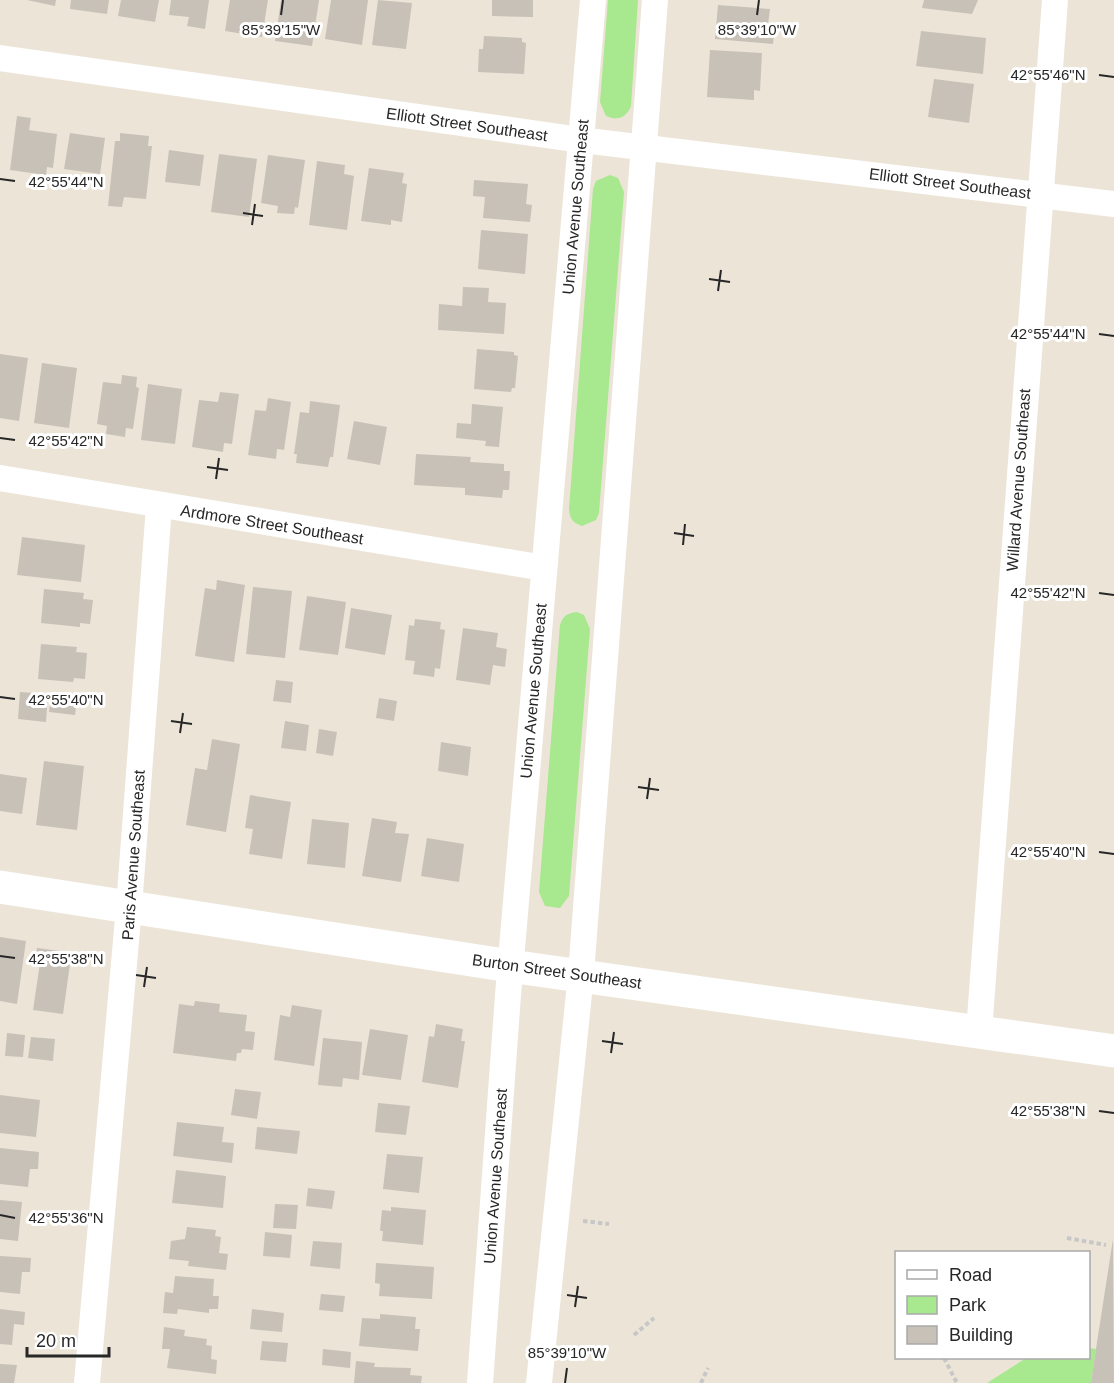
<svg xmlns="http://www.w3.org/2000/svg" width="1114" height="1383" font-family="Arial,sans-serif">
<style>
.green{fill:#a8e88e}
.building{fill:#c7c1b7}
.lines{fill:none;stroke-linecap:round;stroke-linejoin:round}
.path{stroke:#c7c7c7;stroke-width:4;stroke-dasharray:4.5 3;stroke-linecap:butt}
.minor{stroke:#fff;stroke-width:26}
.secondary{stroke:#fff;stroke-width:33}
.ticks{fill:none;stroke:#272727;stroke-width:2}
.labels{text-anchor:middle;stroke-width:6;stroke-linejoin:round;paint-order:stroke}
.street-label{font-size:16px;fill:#272727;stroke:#fff}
.ticks-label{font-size:15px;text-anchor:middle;fill:#272727;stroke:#fff;stroke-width:6;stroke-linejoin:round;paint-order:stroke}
</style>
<rect width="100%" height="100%" fill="#ece4d7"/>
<g class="green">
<path d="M 608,0 L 638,0 L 631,106 C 626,118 618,121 606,116 L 600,102 Z"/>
<path d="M 610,175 L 618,178 L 624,192 L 599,513 L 596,520 L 582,526 C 573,523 570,519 569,509 L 593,189 L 596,181 Z"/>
<path d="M 577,612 L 584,615 L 590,629 L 569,896 L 560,908 L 545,906 L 539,892 L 560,625 C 563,616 567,613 577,612 Z"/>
<path d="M 1089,1348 L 1096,1349 L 1091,1383 L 987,1383 L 1026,1358 L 1088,1358 Z"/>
</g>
<g class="building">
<path d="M 27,0 L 56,0 L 55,6 Z"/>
<path d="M 71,0 L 109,0 L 107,14 L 70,9 Z"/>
<path d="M 121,0 L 159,0 L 155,22 L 118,16 Z"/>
<path d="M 171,0 L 209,0 L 205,29 L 187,26 L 189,17 L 169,15 Z"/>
<path d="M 230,0 L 268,0 L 262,37 L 225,31 Z"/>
<path d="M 281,0 L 319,0 L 312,46 L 275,41 Z"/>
<path d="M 331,0 L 368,0 L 362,45 L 325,39 Z"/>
<path d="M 378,0 L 412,3 L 406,49 L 372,45 Z"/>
<path d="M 492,0 L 533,0 L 533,17 L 492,16 Z"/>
<path d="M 924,0 L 978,0 L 972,14 L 922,8 Z"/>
<path d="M 718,5 L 770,9 L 768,24 L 775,24 L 773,44 L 715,39 Z"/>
<path d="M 921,31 L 986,38 L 983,74 L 916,66 Z"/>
<path d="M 484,36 L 522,38 L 522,42 L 526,43 L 524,74 L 478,72 L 479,49 L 483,49 Z"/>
<path d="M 710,50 L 762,53 L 760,91 L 754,90 L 754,100 L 707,97 Z"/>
<path d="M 934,79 L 974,84 L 969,123 L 928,117 Z"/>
<path d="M 17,116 L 31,118 L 29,130 L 57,134 L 53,168 L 47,167 L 46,175 L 10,170 Z"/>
<path d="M 70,133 L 105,138 L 100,174 L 64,169 Z"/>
<path d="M 120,133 L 149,136 L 148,146 L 152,146 L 146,199 L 124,197 L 122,207 L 108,206 L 115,141 L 120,141 Z"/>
<path d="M 169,150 L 204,155 L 200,186 L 165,182 Z"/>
<path d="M 219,154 L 257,159 L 249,217 L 211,212 Z"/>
<path d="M 268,155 L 305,160 L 298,208 L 295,207 L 294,214 L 277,213 L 278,206 L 261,203 Z"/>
<path d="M 317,161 L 345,165 L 344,174 L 354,176 L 347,230 L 309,225 Z"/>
<path d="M 369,168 L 404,173 L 402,183 L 407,184 L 402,222 L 391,220 L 391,225 L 361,221 Z"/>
<path d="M 474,180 L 528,184 L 526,204 L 532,205 L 530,222 L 483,218 L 485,197 L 473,196 Z"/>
<path d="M 481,230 L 528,234 L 525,274 L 478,269 Z"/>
<path d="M 463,287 L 489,288 L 488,302 L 506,303 L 504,334 L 438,330 L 439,304 L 462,306 Z"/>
<path d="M 477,349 L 514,352 L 514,355 L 518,356 L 515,388 L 512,388 L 511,392 L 474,389 Z"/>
<path d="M 0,354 L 28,358 L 19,421 L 0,418 Z"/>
<path d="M 42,363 L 77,368 L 69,428 L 34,423 Z"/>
<path d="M 122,375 L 137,377 L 136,387 L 139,388 L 133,429 L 126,428 L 125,437 L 106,434 L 107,426 L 97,424 L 103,382 L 121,384 Z"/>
<path d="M 148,384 L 182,389 L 175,444 L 141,440 Z"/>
<path d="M 220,392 L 239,394 L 232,444 L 224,443 L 223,452 L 192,447 L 199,400 L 218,402 Z"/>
<path d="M 268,398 L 291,402 L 284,450 L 277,449 L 276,459 L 248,455 L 255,410 L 266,411 Z"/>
<path d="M 310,401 L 340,405 L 333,457 L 330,457 L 328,467 L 296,463 L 297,454 L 294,454 L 300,412 L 309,413 Z"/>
<path d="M 472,404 L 503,407 L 499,447 L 485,446 L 486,441 L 456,438 L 457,423 L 471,424 Z"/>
<path d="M 354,421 L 387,427 L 380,465 L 347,459 Z"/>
<path d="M 416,454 L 471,457 L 470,462 L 504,464 L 504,471 L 510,471 L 509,490 L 503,490 L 502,498 L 465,495 L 465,488 L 414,485 Z"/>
<path d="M 22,537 L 85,545 L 81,582 L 17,575 Z"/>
<path d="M 217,580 L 245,585 L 234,662 L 195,656 L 205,588 L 216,590 Z"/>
<path d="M 253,587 L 292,591 L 285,658 L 246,654 Z"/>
<path d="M 44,589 L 84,593 L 83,599 L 93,600 L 90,624 L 80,623 L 80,627 L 41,623 Z"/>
<path d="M 307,596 L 346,602 L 338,655 L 299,650 Z"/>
<path d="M 351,608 L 392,615 L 385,655 L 345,648 Z"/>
<path d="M 415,619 L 441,622 L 440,629 L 445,630 L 440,669 L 435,668 L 434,677 L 413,674 L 415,661 L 405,660 L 409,625 L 414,626 Z"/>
<path d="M 463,628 L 498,633 L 496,647 L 507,649 L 505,667 L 493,665 L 490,685 L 456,680 Z"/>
<path d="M 41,644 L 77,647 L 76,652 L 87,653 L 85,679 L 74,678 L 73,682 L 38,679 Z"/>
<path d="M 276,680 L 293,682 L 291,703 L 273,701 Z"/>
<path d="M 20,692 L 48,694 L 46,722 L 18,719 Z"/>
<path d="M 51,695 L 77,698 L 75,715 L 49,712 Z"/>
<path d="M 379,698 L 397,701 L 394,721 L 376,718 Z"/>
<path d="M 285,721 L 309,725 L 306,751 L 281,748 Z"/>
<path d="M 319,729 L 337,732 L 333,756 L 316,753 Z"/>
<path d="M 212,739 L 240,744 L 226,832 L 186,825 L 195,768 L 207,770 Z"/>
<path d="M 441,742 L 471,747 L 468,776 L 438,771 Z"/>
<path d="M 44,761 L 84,766 L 77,830 L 36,825 Z"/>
<path d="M 0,774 L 27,778 L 22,814 L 0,811 Z"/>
<path d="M 250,795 L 291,802 L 282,859 L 249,854 L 253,829 L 245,828 Z"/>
<path d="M 372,818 L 397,822 L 395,833 L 409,834 L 401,882 L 362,876 Z"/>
<path d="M 312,819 L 349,823 L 345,868 L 307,864 Z"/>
<path d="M 427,838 L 464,844 L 459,882 L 421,876 Z"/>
<path d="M 0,937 L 26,941 L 17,1004 L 0,1001 Z"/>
<path d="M 37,948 L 60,951 L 58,962 L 70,964 L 63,1014 L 33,1010 L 40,963 L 35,962 Z"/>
<path d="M 195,1001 L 220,1004 L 219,1012 L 247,1015 L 245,1031 L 255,1032 L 253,1050 L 242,1049 L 241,1053 L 237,1053 L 236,1061 L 173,1053 L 179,1004 L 194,1006 Z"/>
<path d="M 292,1005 L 322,1010 L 314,1066 L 274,1060 L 280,1015 L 290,1017 Z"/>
<path d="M 436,1024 L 463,1029 L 461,1041 L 465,1041 L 458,1088 L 422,1082 L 429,1036 L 434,1037 Z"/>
<path d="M 370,1029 L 408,1035 L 401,1080 L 362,1075 Z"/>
<path d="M 7,1033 L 25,1035 L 23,1057 L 5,1056 Z"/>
<path d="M 31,1037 L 55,1039 L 53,1061 L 28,1058 Z"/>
<path d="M 323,1038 L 362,1042 L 359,1080 L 343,1078 L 342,1087 L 318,1085 Z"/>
<path d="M 235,1089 L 261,1092 L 257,1119 L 231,1115 Z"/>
<path d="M 0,1095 L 40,1100 L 36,1137 L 0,1133 Z"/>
<path d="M 378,1103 L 410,1106 L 406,1135 L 375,1132 Z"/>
<path d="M 177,1122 L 224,1127 L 222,1142 L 234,1143 L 232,1163 L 173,1156 Z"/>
<path d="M 257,1127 L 300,1131 L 297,1154 L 255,1149 Z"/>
<path d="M 0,1148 L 39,1152 L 38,1169 L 30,1169 L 28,1187 L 0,1184 Z"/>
<path d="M 387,1154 L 423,1157 L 419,1193 L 383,1189 Z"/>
<path d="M 176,1170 L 226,1176 L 223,1208 L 172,1203 Z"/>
<path d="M 308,1188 L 335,1191 L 332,1209 L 306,1206 Z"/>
<path d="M 0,1200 L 22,1202 L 18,1241 L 0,1239 Z"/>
<path d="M 275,1204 L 298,1205 L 296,1229 L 273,1228 Z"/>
<path d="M 391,1207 L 426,1210 L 423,1245 L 382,1241 L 383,1231 L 380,1231 L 382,1210 L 391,1211 Z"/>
<path d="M 187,1227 L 216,1230 L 215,1236 L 221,1237 L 219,1253 L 228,1254 L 226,1270 L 188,1266 L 189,1261 L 169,1259 L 171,1241 L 185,1239 Z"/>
<path d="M 265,1232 L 292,1235 L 290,1258 L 263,1256 Z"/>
<path d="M 1113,1239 L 1114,1383 L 1091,1383 L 1096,1349 Z"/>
<path d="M 313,1241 L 342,1243 L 340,1269 L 310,1266 Z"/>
<path d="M 0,1256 L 31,1258 L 30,1272 L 22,1272 L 20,1294 L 0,1292 Z"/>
<path d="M 376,1263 L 434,1267 L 432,1299 L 379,1296 L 380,1284 L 375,1283 Z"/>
<path d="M 175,1276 L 214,1279 L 213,1296 L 219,1296 L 218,1309 L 209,1309 L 209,1313 L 178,1309 L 177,1314 L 163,1313 L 165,1292 L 173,1293 Z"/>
<path d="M 321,1294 L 345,1296 L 343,1312 L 319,1310 Z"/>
<path d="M 0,1309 L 25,1312 L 24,1325 L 14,1324 L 12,1345 L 0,1344 Z"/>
<path d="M 252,1309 L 284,1313 L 282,1332 L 250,1329 Z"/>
<path d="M 380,1314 L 416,1317 L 415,1329 L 420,1329 L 418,1351 L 359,1346 L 362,1318 L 380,1319 Z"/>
<path d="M 164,1327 L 185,1330 L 184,1336 L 207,1339 L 206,1345 L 212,1346 L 211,1359 L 217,1360 L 216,1374 L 167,1368 L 170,1349 L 162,1349 Z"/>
<path d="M 262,1341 L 288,1343 L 286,1362 L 260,1360 Z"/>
<path d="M 323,1349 L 351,1352 L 350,1368 L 322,1365 Z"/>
<path d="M 356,1361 L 375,1363 L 374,1367 L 411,1368 L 410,1375 L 422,1376 L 421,1383 L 354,1383 Z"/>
<path d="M 0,1364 L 17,1365 L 14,1383 L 0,1383 Z"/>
</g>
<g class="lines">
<g class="path">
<path d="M 583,1221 L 609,1224"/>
<path d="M 1067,1238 L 1106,1245"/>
<path d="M 634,1335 L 654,1318"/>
<path d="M 944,1358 L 957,1383"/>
<path d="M 701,1383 L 708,1368"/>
</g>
<g class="minor">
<path d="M 0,58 L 581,140 L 1114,204"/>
<path d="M 0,478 L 544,568"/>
<path d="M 979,1032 L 1055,0"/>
<path d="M 87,1383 L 129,907 L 159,506"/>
<path d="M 480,1383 L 508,995 L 593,0"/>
<path d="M 539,1383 L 581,974 L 655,0"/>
</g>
<path class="secondary" d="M 0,887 L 510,966 L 1114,1051"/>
</g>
<path class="ticks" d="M 281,15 L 283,0M 757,15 L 759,0M 1099,75 L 1114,77M 0,179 L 15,181M 243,213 L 263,216M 252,225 L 255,204M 709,279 L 730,282M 718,291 L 721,270M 1099,334 L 1114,336M 0,438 L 15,440M 207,467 L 228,470M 216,479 L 219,458M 674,533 L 694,536M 683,545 L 685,524M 1099,593 L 1114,595M 0,697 L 15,699M 171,721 L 192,724M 180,733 L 183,713M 638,787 L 659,790M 647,799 L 650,778M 1099,852 L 1114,854M 0,956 L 15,958M 136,975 L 156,978M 144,987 L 147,967M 602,1041 L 623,1044M 611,1053 L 614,1032M 1099,1111 L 1114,1113M 0,1215 L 15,1218M 567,1295 L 587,1298M 575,1307 L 578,1286M 565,1383 L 567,1368"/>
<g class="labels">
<g class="street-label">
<text transform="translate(467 124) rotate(8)" y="6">Elliott Street Southeast</text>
<text transform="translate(950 183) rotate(7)" y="6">Elliott Street Southeast</text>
<text transform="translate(575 207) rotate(-85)" y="6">Union Avenue Southeast</text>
<text transform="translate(1018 480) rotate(-86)" y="6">Willard Avenue Southeast</text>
<text transform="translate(272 524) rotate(9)" y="6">Ardmore Street Southeast</text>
<text transform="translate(533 691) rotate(-85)" y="6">Union Avenue Southeast</text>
<text transform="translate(133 855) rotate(-86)" y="6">Paris Avenue Southeast</text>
<text transform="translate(557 971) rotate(8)" y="6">Burton Street Southeast</text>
<text transform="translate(495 1176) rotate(-86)" y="6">Union Avenue Southeast</text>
</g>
</g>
<g class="ticks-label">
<text x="281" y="35">85°39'15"W</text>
<text x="757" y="35">85°39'10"W</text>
<text x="1048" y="80">42°55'46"N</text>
<text x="66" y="187">42°55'44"N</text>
<text x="1048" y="339">42°55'44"N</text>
<text x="66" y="446">42°55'42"N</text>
<text x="1048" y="598">42°55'42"N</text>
<text x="66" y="705">42°55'40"N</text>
<text x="1048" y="857">42°55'40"N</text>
<text x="66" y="964">42°55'38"N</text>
<text x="1048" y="1116">42°55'38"N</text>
<text x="66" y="1223">42°55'36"N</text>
<text x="567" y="1358">85°39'10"W</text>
</g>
<rect x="895" y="1251" width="195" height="108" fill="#ffffff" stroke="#a9a9a9" stroke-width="1.5"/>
<rect x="907" y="1270" width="30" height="9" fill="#ffffff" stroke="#a9a9a9" stroke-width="1.5"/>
<text x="949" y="1281" font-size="18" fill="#272727">Road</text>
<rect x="907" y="1296" width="30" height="18" fill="#a8e88e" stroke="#a9a9a9" stroke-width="1.5"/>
<text x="949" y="1311" font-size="18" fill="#272727">Park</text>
<rect x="907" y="1326" width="30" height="18" fill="#c7c1b7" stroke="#a9a9a9" stroke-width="1.5"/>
<text x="949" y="1341" font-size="18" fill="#272727">Building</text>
<path d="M27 1347v9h82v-9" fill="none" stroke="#272727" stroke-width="3"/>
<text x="36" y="1347" font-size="18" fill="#272727" stroke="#ffffff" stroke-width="4.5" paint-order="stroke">20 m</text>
</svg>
